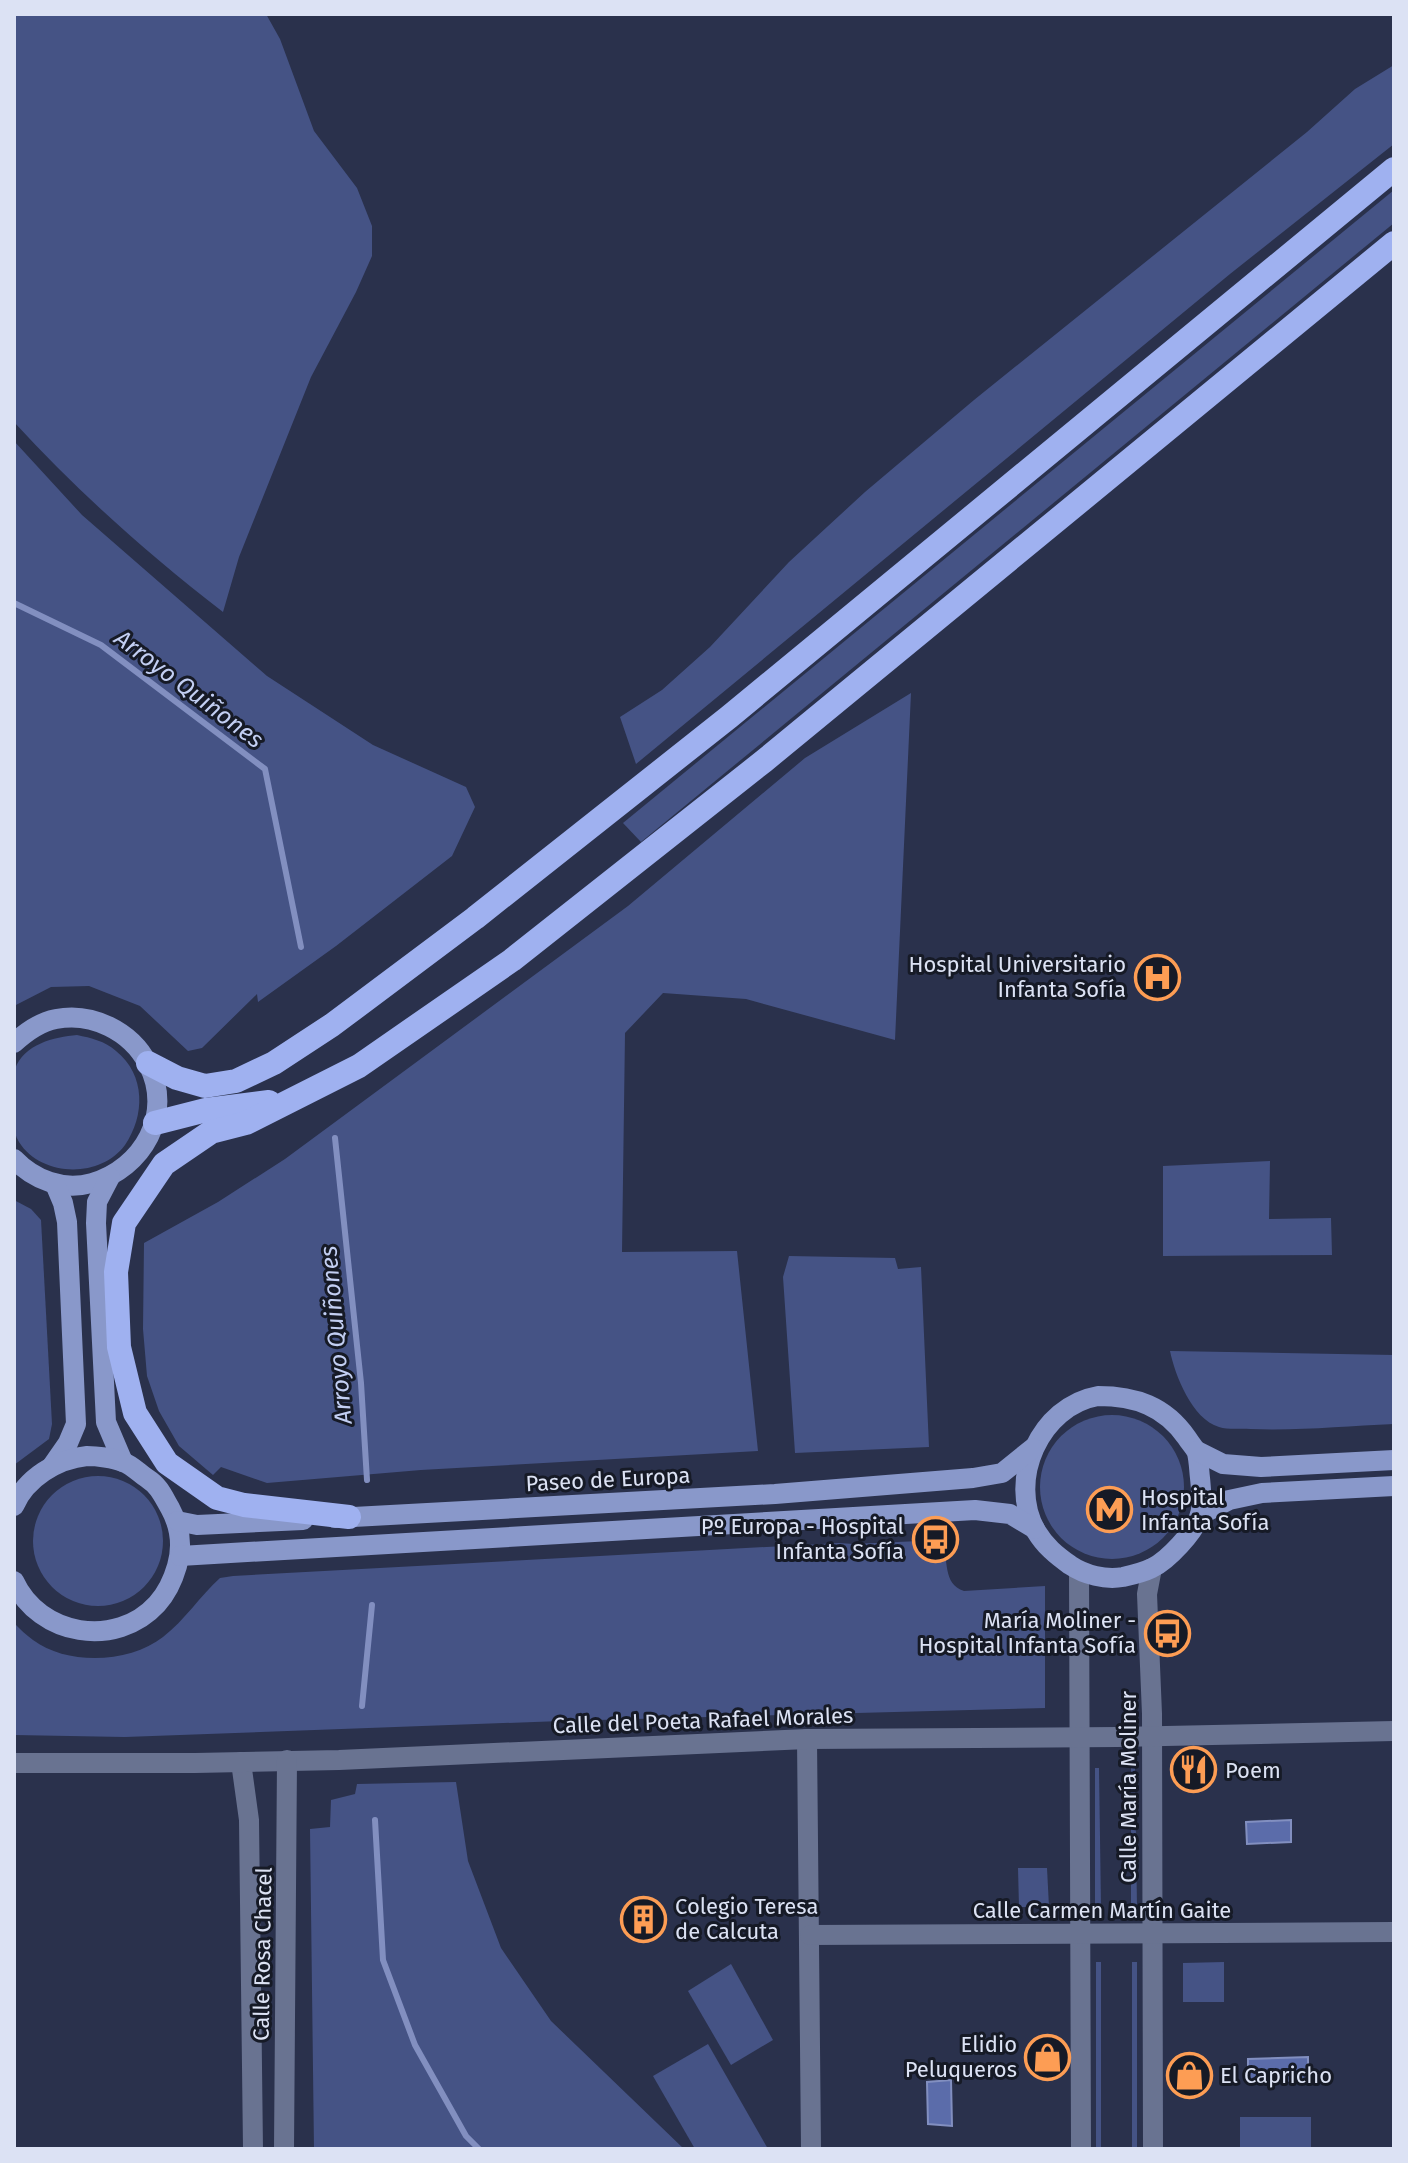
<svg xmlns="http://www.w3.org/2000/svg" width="1408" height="2163" font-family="'Fira Sans',sans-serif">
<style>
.green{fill:#455385}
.water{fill:#5b6caa;stroke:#828fc0;stroke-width:2}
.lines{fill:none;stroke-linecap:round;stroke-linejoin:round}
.stream{stroke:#828fc0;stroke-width:6}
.street{stroke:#697391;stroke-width:20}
.primary{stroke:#8998ca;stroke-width:20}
.highway{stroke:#9fb1f0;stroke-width:24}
.labels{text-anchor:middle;stroke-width:6;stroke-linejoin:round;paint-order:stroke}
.poi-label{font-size:22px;fill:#dce2f4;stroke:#161a26;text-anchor:end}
.street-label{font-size:22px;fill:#dce2f4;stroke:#161a26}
.water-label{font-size:24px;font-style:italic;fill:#c3cff3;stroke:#161a26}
</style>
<rect width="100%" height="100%" fill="#2a314c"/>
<g class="green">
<path d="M 14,14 L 266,14 L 280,39 L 314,131 L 357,188 L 372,226 L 372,256 L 356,292 L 311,377 L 239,557 L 223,612 C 148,554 78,492 14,422 Z"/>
<path d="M 1394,65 L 1394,144 L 1230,274 L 636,764 L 620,717 L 662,690 L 710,647 L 789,562 L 865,492 L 974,400 L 1307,132 L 1355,89 Z"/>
<path d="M 1394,190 L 1394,223 L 641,842 L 623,823 Z"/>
<path d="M 14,441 L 82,515 L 267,676 L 373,745 L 466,787 L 475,807 L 452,856 L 336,946 L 258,1002 L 257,994 L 202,1048 L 188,1051 L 140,1006 L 89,986 L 51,987 L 14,1006 Z"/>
<path d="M 911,693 L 895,1040 L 746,999 L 663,993 L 625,1033 L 622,1252 L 737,1251 L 758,1451 L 421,1470 L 267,1483 L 221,1467 L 213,1475 L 179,1446 L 159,1411 L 147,1376 L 143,1329 L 144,1243 L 218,1202 L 285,1159 L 628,906 L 805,758 Z"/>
<path d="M 77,1035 C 91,1038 105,1041 116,1051 C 146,1075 145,1116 125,1145 C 100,1179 41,1177 19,1142 C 12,1131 14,1118 14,1106 C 14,1094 11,1079 15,1069 C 24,1044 54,1037 77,1035 Z"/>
<path d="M 1270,1161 L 1269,1219 L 1331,1218 L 1332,1255 L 1163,1256 L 1163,1166 Z"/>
<path d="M 14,1200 L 31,1209 L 41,1220 L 52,1424 L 49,1439 L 14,1465 Z"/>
<path d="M 789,1256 L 895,1258 L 898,1269 L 921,1267 L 929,1447 L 795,1453 L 783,1277 Z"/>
<path d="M 1170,1351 L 1394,1355 L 1394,1424 C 1346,1426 1298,1431 1250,1429 C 1241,1428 1228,1430 1219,1427 C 1192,1419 1175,1375 1170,1351 Z"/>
<circle cx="1112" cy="1487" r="72"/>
<circle cx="98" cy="1541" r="65"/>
<path d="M 942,1540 C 949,1559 942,1584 964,1591 L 1045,1586 L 1045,1708 L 561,1721 L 125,1737 L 14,1735 L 14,1623 C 20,1629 26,1635 33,1640 C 68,1666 130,1663 163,1637 C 185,1620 200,1596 220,1578 L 233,1576 L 839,1543 L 853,1544 Z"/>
<path d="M 1095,1768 L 1099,1768 L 1101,1908 L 1095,1908 Z"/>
<path d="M 1131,1768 L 1135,1768 L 1137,1908 L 1131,1908 Z"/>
<path d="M 456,1782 L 468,1861 L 501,1948 L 551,2021 L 684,2149 L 314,2149 L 310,1829 L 330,1827 L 331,1800 L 355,1794 L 357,1784 Z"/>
<path d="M 1018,1868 L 1047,1868 L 1049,1907 L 1019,1907 Z"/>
<rect x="1096" y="1962" width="5" height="187"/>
<rect x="1132" y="1962" width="5" height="187"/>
<path d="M 1224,1962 L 1224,2002 L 1183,2002 L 1183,1963 Z"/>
<path d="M 731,1964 L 773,2040 L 731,2065 L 688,1991 Z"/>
<path d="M 708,2044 L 768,2149 L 695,2149 L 653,2076 Z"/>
<rect x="1240" y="2117" width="71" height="32"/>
</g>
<g class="water">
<path d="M 1291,1820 L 1291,1842 L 1247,1844 L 1246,1822 Z"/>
<path d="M 1308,2057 L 1308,2080 L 1248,2082 L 1248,2059 Z"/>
<path d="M 951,2080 L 952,2126 L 928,2124 L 927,2082 Z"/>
</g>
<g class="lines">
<g class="stream">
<path d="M 14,603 L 101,645 L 265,769 L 301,947"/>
<path d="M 335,1138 L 361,1383 L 367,1480"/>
<path d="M 362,1706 L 372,1605"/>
<path d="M 375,1820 L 383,1960 L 415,2045 L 466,2136 L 479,2149"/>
</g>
<g class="street">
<path d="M 1152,1568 L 1147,1594 L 1152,1714 L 1153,2149"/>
<path d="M 1079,1571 L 1081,2149"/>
<path d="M 807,1739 L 811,2149"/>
<path d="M 241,1762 L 249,1820 L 253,2149"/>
<path d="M 14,1763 L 195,1763 L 339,1760 L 807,1739 L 1118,1737 L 1394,1731"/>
<path d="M 810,1935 L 1394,1932"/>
<path d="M 284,2149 L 287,1760"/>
</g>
<g class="primary">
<path d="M 14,1043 C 26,1032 40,1022 56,1019 C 92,1012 131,1031 148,1064 C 174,1114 143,1168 92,1183 C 63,1191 34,1180 14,1159"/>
<path d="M 110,1177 L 97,1202 L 96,1223 L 106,1422 L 123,1462"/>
<path d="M 1098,1396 C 1135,1396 1165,1406 1187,1438 C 1190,1443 1195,1448 1197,1453 C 1199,1461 1199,1470 1200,1478 C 1201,1488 1203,1504 1200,1514 C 1196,1531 1167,1561 1152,1568 C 1144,1572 1132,1575 1123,1577 C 1105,1580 1085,1575 1070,1565 C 1056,1555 1045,1546 1036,1531 C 1007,1480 1040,1406 1098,1396 Z"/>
<path d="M 1197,1451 L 1223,1464 L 1261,1467 L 1394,1460"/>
<path d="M 52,1466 L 68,1443 L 76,1424 L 67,1222 L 63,1203 L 55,1184"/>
<path d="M 14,1506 C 26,1478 57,1459 87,1456 C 96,1456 114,1458 123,1462 C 132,1465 140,1474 148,1479 C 159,1486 163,1496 170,1508 C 180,1526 183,1545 177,1566 C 173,1580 167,1593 157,1604 C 116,1649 39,1636 14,1581"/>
<path d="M 1200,1515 L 1229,1500 L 1262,1493 L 1394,1486"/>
<path d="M 335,1518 L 775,1494 L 973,1478 L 1002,1473 L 1033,1448"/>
<path d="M 177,1521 L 197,1525 L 303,1520"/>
<path d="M 180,1556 L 975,1510 L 1010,1514 L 1035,1529"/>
</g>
<g class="highway">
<path d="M 148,1063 L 177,1078 L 205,1086 L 236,1081 L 274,1063 L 332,1025 L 475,918 L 729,717 L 1394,169"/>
<path d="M 155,1123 L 206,1110 L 269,1102"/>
<path d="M 349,1517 L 244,1505 L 217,1498 L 167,1463 L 135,1413 L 119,1347 L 116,1272 L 124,1223 L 164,1164 L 211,1132 L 246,1123 L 359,1066 L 512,960 L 764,761 L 1394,243"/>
</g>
</g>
<defs>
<symbol id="hospital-ring" viewBox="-11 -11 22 22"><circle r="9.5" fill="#161a26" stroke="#fd9d54" stroke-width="1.5"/><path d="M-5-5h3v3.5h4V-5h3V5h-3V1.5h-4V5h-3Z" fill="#fd9d54"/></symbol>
<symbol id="metro-ring" viewBox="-11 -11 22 22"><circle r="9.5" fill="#161a26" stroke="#fd9d54" stroke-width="1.5"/><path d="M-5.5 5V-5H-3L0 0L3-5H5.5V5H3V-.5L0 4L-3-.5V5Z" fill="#fd9d54"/></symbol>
<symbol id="bus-ring" viewBox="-11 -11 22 22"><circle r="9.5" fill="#161a26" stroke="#fd9d54" stroke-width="1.5"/><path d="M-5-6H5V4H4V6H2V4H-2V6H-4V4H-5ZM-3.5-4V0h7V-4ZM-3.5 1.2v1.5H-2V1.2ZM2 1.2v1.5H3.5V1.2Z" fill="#fd9d54"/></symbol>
<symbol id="restaurant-ring" viewBox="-11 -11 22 22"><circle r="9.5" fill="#161a26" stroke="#fd9d54" stroke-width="1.5"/><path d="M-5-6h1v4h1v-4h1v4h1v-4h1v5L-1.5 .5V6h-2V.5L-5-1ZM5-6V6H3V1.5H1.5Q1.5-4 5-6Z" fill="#fd9d54"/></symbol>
<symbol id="building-ring" viewBox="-11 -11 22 22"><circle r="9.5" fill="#161a26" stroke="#fd9d54" stroke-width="1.5"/><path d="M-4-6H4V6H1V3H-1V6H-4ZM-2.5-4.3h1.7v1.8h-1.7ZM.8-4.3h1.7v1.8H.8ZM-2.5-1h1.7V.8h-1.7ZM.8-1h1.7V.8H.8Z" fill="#fd9d54"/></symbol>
<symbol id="shop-ring" viewBox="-11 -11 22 22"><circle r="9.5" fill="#161a26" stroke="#fd9d54" stroke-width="1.5"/><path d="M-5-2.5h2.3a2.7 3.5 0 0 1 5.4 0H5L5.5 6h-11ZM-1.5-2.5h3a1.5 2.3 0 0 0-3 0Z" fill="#fd9d54"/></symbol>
</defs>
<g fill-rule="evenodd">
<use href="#hospital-ring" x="1132" y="952" width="51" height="51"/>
<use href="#metro-ring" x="1084" y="1484" width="51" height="51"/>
<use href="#bus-ring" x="910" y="1514" width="51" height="51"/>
<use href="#bus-ring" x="1142" y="1608" width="51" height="51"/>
<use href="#restaurant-ring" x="1168" y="1744" width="51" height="51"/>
<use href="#building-ring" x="618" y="1894" width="51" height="51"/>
<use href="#shop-ring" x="1022" y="2032" width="51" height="51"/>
<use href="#shop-ring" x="1164" y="2050" width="51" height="51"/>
</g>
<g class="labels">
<g class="poi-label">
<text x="1126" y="972">Hospital Universitario<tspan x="1126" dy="25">Infanta Sofía</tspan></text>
<text x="1141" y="1505" text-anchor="start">Hospital<tspan x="1141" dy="25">Infanta Sofía</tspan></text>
<text x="904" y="1534">Pº Europa - Hospital<tspan x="904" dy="25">Infanta Sofía</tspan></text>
<text x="1136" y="1628">María Moliner -<tspan x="1136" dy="25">Hospital Infanta Sofía</tspan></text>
<text x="1225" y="1778" text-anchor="start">Poem</text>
<text x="675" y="1914" text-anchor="start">Colegio Teresa<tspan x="675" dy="25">de Calcuta</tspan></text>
<text x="1017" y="2052">Elidio<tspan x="1017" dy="25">Peluqueros</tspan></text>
<text x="1220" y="2083" text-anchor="start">El Capricho</text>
</g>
<g class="street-label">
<text transform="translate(608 1479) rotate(-3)" y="8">Paseo de Europa</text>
<text transform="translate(703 1720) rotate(-2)" y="8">Calle del Poeta Rafael Morales</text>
<text transform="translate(1128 1787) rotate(-90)" y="8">Calle María Moliner</text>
<text x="1102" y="1918">Calle Carmen Martín Gaite</text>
<text transform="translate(262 1954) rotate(-89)" y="8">Calle Rosa Chacel</text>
</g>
<g class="water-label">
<text transform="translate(189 689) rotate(37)" y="8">Arroyo Quiñones</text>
<text transform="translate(336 1335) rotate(-95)" y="8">Arroyo Quiñones</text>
</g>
</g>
<rect width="1408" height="2163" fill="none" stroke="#dce2f4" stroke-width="32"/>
</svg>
